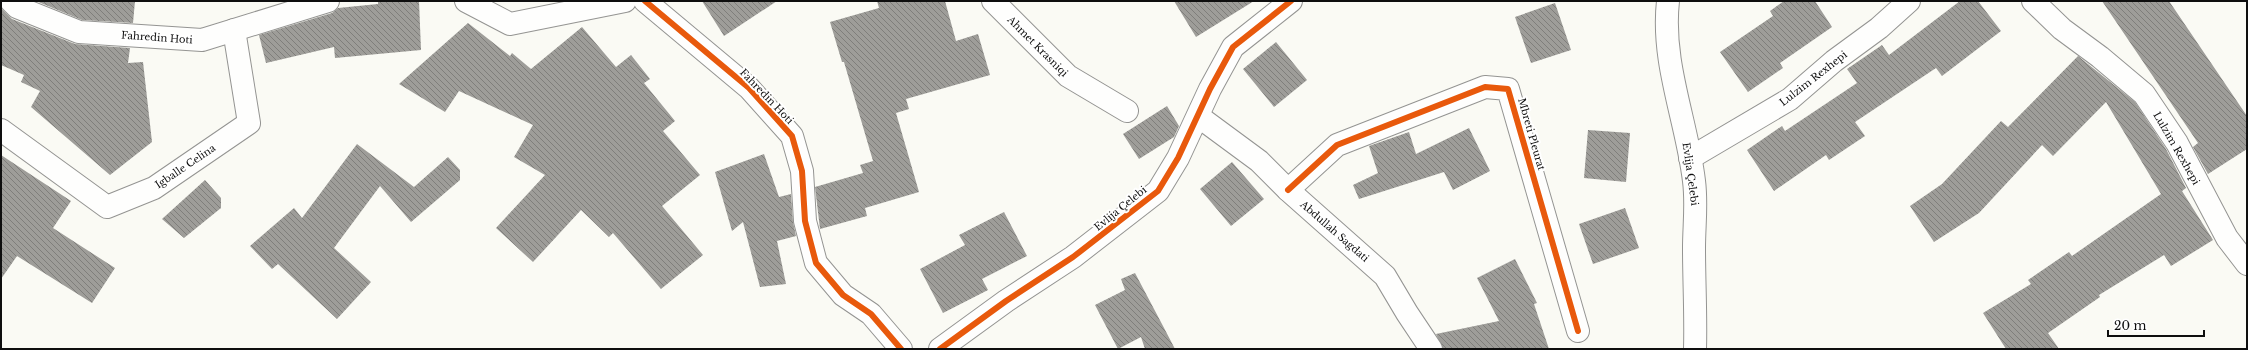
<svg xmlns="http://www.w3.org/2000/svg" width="2248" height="350" font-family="'Libre Baskerville',serif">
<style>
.building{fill:url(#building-back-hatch)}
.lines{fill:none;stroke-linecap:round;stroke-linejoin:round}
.minor-casing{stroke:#949492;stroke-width:24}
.minor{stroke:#fefefd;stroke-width:22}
.cycleway-casing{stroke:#fff;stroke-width:8}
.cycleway{stroke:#e8590c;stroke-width:6}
.labels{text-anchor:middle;stroke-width:4;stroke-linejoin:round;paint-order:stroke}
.street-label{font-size:10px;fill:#0e0e0e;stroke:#fff}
</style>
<defs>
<pattern id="building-back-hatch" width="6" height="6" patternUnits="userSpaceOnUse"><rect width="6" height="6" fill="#9e9d99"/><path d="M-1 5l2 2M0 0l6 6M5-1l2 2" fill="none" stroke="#7f7e7b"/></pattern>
</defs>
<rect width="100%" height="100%" fill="#fafaf4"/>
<g class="building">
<path d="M 36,1 L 135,1 L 133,23 L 82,20 Z"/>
<path d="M 378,1 L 419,1 L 421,50 L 335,58 L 334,47 L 266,63 L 259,35 L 332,13 L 338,8 L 378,4 Z"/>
<path d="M 702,1 L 777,1 L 724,36 Z"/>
<path d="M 877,1 L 945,1 L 956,41 L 978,34 L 990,75 L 906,99 L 909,109 L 896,113 L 919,192 L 865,208 L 867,216 L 820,229 L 815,187 L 863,173 L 860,165 L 873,161 L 844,62 L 842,62 L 830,22 L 879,8 Z"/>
<path d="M 1174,1 L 1254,1 L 1196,37 Z"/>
<path d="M 1784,1 L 1815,1 L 1832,27 L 1780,63 L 1783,68 L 1748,92 L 1720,52 L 1773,16 L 1770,11 Z"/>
<path d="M 1960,1 L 1978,1 L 2001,31 L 1942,76 L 1936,68 L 1855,122 L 1865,136 L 1829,160 L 1826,155 L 1774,191 L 1747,150 L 1782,126 L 1785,131 L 1857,83 L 1847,69 L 1882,45 L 1889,55 Z"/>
<path d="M 2102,1 L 2169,1 L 2247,116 L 2247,149 L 2208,174 L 2193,147 L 2198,143 Z"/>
<path d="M 1555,3 L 1571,50 L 1531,63 L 1515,17 Z"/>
<path d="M 1,8 L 12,19 L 75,44 L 130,48 L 128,63 L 143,62 L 152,142 L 110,175 L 31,107 L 40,91 L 21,82 L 24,75 L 1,65 Z"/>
<path d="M 468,23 L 510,56 L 512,53 L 531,69 L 582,27 L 616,67 L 631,55 L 650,79 L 644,83 L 675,121 L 663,131 L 700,175 L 662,206 L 703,255 L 661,289 L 613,233 L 609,237 L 581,210 L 533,262 L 496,228 L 545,175 L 514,157 L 533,125 L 459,91 L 445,112 L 399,84 Z"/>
<path d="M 1276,42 L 1307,80 L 1274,107 L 1243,69 Z"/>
<path d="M 2078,56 L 2135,102 L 2166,149 L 2186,188 L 2182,191 L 2213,240 L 2171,266 L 2164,255 L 2099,295 L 2100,297 L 2048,333 L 2059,349 L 2006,349 L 1983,313 L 2031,284 L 2028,280 L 2069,252 L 2072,256 L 2161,194 L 2106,102 L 2053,156 L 2042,145 L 1979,213 L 1934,242 L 1910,206 L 1942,184 L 2001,121 L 2008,127 Z"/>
<path d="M 1167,106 L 1179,126 L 1174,137 L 1139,159 L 1123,134 Z"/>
<path d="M 1469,128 L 1490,171 L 1453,190 L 1444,172 L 1359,199 L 1353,185 L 1378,173 L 1369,146 L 1409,132 L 1416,154 Z"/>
<path d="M 1588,130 L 1630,133 L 1626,182 L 1584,178 Z"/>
<path d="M 357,144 L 414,187 L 448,157 L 460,170 L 460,180 L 411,222 L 380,186 L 334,248 L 371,282 L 337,319 L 278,264 L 272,269 L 250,246 L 294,208 L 302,218 Z"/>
<path d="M 764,154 L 779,197 L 791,194 L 793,222 L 796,236 L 777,241 L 786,284 L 760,287 L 743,222 L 732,231 L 715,172 Z"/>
<path d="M 1,155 L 71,201 L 53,228 L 115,268 L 92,303 L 17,256 L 1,279 Z"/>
<path d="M 1232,162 L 1264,199 L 1231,226 L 1200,189 Z"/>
<path d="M 205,180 L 221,198 L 221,208 L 184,238 L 162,219 Z"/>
<path d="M 1625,208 L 1639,248 L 1593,264 L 1579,224 Z"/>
<path d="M 1004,212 L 1027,256 L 982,279 L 988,290 L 943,313 L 920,269 L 965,245 L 959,235 Z"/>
<path d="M 1515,259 L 1537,303 L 1534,304 L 1549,349 L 1443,349 L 1436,334 L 1499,321 L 1477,278 Z"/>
<path d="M 1135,273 L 1163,326 L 1175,349 L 1145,349 L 1141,337 L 1118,349 L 1095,305 L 1125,290 L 1121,279 Z"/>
</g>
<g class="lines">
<defs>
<g id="minor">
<path d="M 11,1 L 17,7 L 79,32 L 202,40 L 328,1"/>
<path d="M 466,1 L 510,24 L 625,1"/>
<path d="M 645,1 L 749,88 L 792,136 L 802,171 L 805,221 L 816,263 L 843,295 L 871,314 L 901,349"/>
<path d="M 993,1 L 1068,76 L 1127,111"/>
<path d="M 1668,1 C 1661,63 1687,121 1694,181 C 1697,204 1694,226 1694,248 C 1694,282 1696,315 1695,349"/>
<path d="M 2033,1 L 2062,29 L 2100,57 L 2144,94 L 2177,143 L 2227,238 L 2247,264"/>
<path d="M 1198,116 L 1259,161 L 1288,190 L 1385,276 L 1407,313 L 1431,349"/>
<path d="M 1,130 L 107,207 L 154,188 L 249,123 L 234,30"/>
<path d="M 1690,158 L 1790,99 L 1834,61 L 1879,28 L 1909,1"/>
<path d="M 1288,190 L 1337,145 L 1485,87 L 1508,89 L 1578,331"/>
<path d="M 940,349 L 1006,301 L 1073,257 L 1158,191 L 1178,158 L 1210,89 L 1233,47 L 1291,1"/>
</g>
</defs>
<use href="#minor" class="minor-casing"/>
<use href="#minor" class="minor"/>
<defs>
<g id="cycleway">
<path d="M 645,1 L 749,88 L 792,136 L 802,171 L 805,221 L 816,263 L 843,295 L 871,314 L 901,349"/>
<path d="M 1288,190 L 1337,145 L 1485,87 L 1508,89 L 1578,331"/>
<path d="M 940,349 L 1006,301 L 1073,257 L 1158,191 L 1178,158 L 1210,89 L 1233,47 L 1291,1"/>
</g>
</defs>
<use href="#cycleway" class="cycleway-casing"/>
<use href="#cycleway" class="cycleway"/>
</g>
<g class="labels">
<g class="street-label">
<text transform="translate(157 37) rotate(4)" y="4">Fahredin Hoti</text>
<text transform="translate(1038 46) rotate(45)" y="4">Ahmet Krasniqi</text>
<text transform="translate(1813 78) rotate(-38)" y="4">Lulzim Rexhepi</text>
<text transform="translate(767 96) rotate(46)" y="4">Fahredin Hoti</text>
<text transform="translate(1532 134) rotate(74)" y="4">Mbreti Pleurat</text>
<text transform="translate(2177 148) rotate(60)" y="4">Lulzim Rexhepi</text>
<text transform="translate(185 166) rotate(-34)" y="4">Igballe Celina</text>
<text transform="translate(1691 174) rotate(82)" y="4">Evlija Çelebi</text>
<text transform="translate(1120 208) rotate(-39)" y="4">Evlija Çelebi</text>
<text transform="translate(1335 231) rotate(41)" y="4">Abdullah Sagdati</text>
</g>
</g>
<rect width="2248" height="350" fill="none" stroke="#0e0e0e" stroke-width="4"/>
<path d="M2108 330v6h96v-6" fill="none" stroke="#0e0e0e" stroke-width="2"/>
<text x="2114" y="330" font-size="12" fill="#0e0e0e" stroke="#ffffff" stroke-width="3" paint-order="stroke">20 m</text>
</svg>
